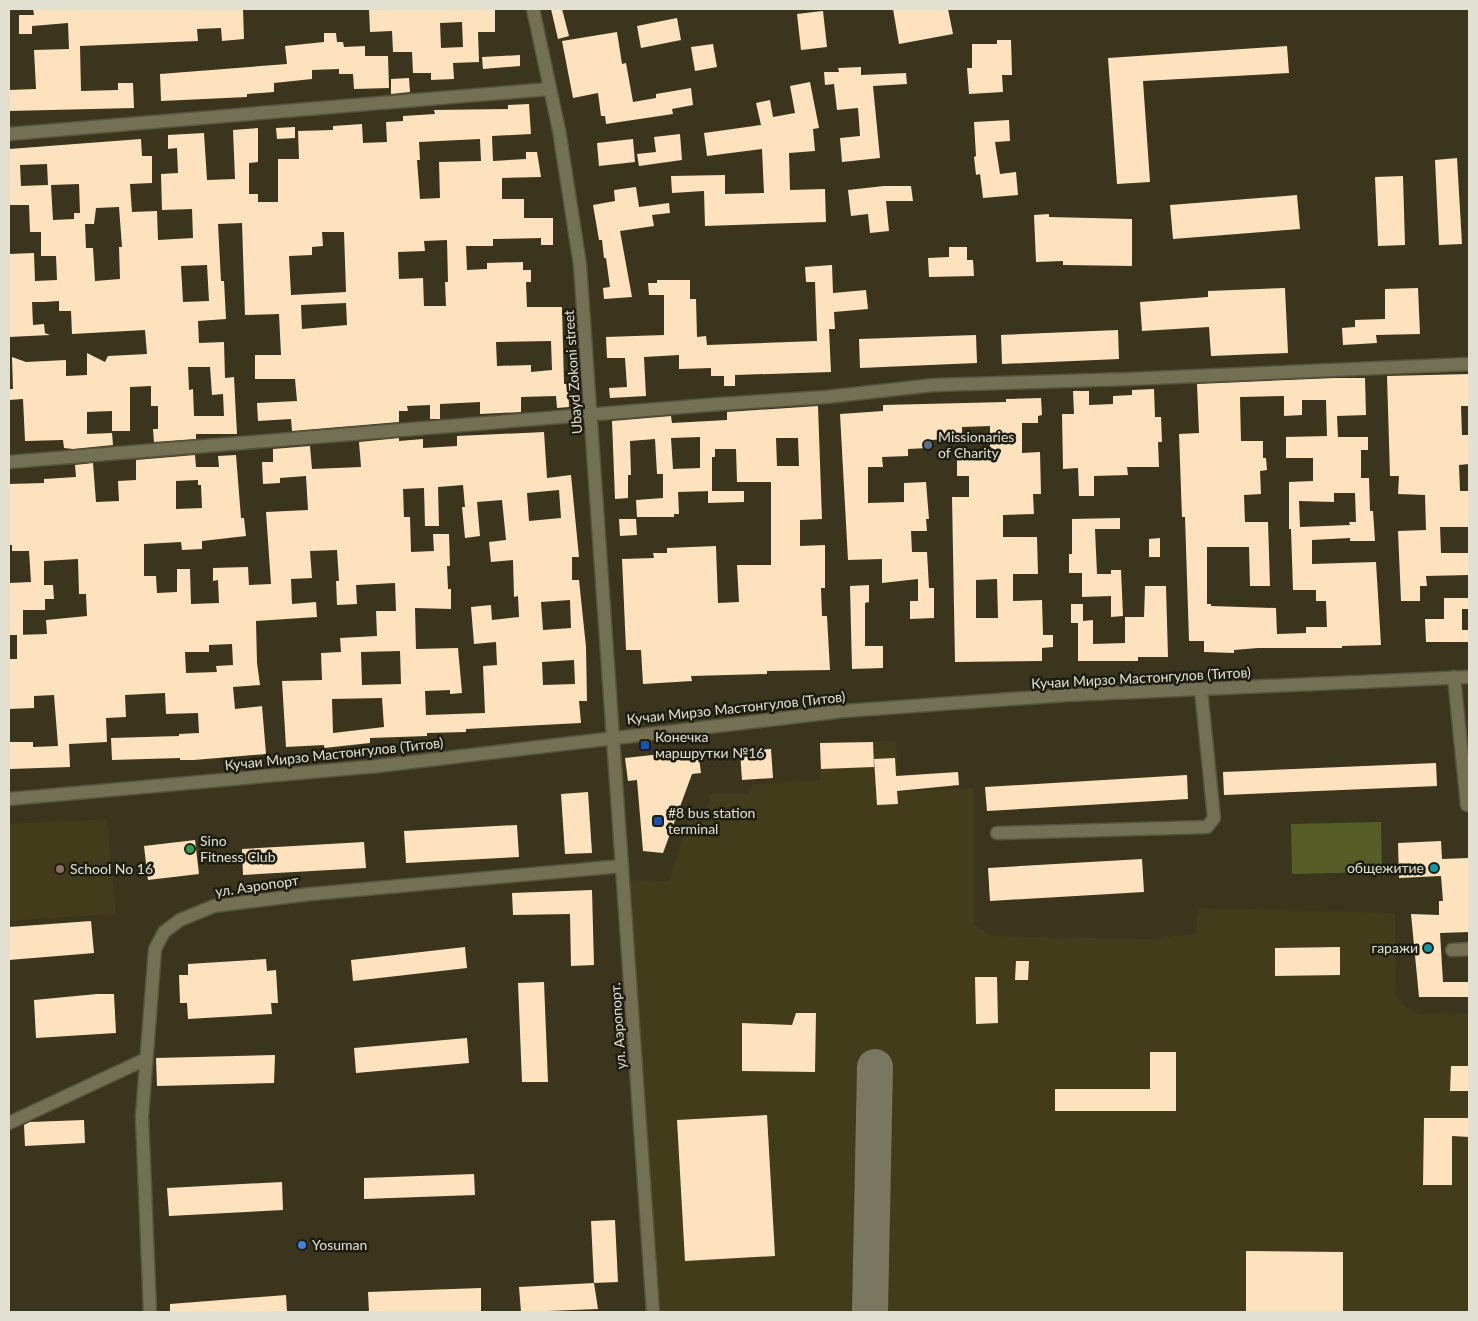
<svg xmlns="http://www.w3.org/2000/svg" width="1478" height="1321" font-family="Lato,sans-serif">
<style>
.built{fill:#423c1b}
.green{fill:#565d26}
.lines{fill:none;stroke-linecap:round;stroke-linejoin:round}
.taxiway{stroke:#7a7660;stroke-width:36}
.building{fill:#fee2be;fill-rule:evenodd}
.street-casing{stroke:#57543d;stroke-width:15}
.secondary-casing{stroke:#57543d;stroke-width:15}
.street{stroke:#747054;stroke-width:12}
.secondary{stroke:#747054;stroke-width:12}
.service-dot{fill:#5c6f8a;stroke:#1e1d12;stroke-width:2}
.transit-dot{fill:#1a4fb4;stroke:#1e1d12;stroke-width:2}
.leisure-dot{fill:#2e9e5b;stroke:#1e1d12;stroke-width:2}
.culture-dot{fill:#0f9aa8;stroke:#1e1d12;stroke-width:2}
.education-dot{fill:#8d6e63;stroke:#1e1d12;stroke-width:2}
.shop-dot{fill:#3f7fe0;stroke:#1e1d12;stroke-width:2}
.labels{text-anchor:middle;stroke-width:5;stroke-linejoin:round;paint-order:stroke}
.street-label{font-size:14px;fill:#e2e0d1;stroke:#1e1d12}
.poi-label{font-size:14px;fill:#e2e0d1;stroke:#1e1d12;text-anchor:start}
</style>
<rect width="100%" height="100%" fill="#3a351c"/>
<g class="built">
<path d="M 896,741 L 899,792 L 974,788 L 974,925 L 994,936 L 1150,939 L 1195,934 L 1199,908 L 1395,913 L 1396,993 L 1402,1004 L 1419,1014 L 1469,1013 L 1469,1312 L 658,1312 L 630,880 L 669,881 L 692,807 L 707,810 L 710,794 L 749,794 L 752,784 L 820,780 L 820,743 Z"/>
<path d="M 107,819 L 116,914 L 9,921 L 9,824 Z"/>
</g>
<path class="green" d="M 1381,822 L 1382,872 L 1292,874 L 1291,824 Z"/>
<g class="lines">
<path class="taxiway" d="M 870,1312 L 875,1067"/>
</g>
<g class="building">
<path d="M 33,9 L 243,9 L 244,39 L 222,41 L 221,28 L 197,29 L 198,41 L 80,46 L 81,91 L 118,90 L 118,83 L 133,83 L 134,108 L 9,111 L 9,90 L 36,89 L 34,50 L 69,49 L 68,23 L 32,26 L 32,34 L 19,34 L 19,15 L 34,15 Z"/>
<path d="M 369,9 L 495,9 L 495,32 L 478,32 L 479,62 L 453,63 L 454,79 L 431,80 L 431,73 L 413,73 L 412,52 L 393,52 L 392,31 L 370,32 ZM 462,22 L 463,47 L 441,48 L 440,23 Z"/>
<path d="M 551,9 L 562,9 L 569,36 L 558,39 Z"/>
<path d="M 893,9 L 948,9 L 953,34 L 899,44 Z"/>
<path d="M 823,11 L 827,47 L 801,50 L 797,14 Z"/>
<path d="M 677,18 L 681,40 L 641,48 L 637,26 Z"/>
<path d="M 617,32 L 622,64 L 626,63 L 633,102 L 656,98 L 656,94 L 691,88 L 693,105 L 672,109 L 673,114 L 606,124 L 605,116 L 601,116 L 598,93 L 573,98 L 562,41 Z"/>
<path d="M 324,33 L 336,33 L 337,42 L 343,42 L 344,47 L 365,46 L 365,56 L 388,56 L 389,88 L 354,89 L 353,74 L 339,74 L 339,69 L 312,70 L 312,79 L 274,83 L 274,92 L 247,94 L 247,97 L 161,101 L 160,74 L 287,64 L 285,46 L 324,42 Z"/>
<path d="M 997,40 L 1011,40 L 1012,75 L 1002,75 L 1003,92 L 969,94 L 967,68 L 972,68 L 972,44 L 997,44 Z"/>
<path d="M 713,44 L 717,67 L 695,71 L 691,47 Z"/>
<path d="M 1287,46 L 1289,73 L 1143,81 L 1150,182 L 1117,184 L 1108,58 Z"/>
<path d="M 520,55 L 520,66 L 483,69 L 482,57 Z"/>
<path d="M 861,67 L 861,75 L 906,73 L 907,84 L 873,86 L 880,158 L 842,162 L 840,138 L 860,136 L 858,108 L 837,110 L 834,84 L 825,85 L 824,72 L 839,72 L 838,68 Z"/>
<path d="M 409,78 L 410,92 L 391,94 L 391,79 Z"/>
<path d="M 810,82 L 819,128 L 813,129 L 815,151 L 789,153 L 790,190 L 825,189 L 826,222 L 705,226 L 704,191 L 672,193 L 671,176 L 725,175 L 725,194 L 764,193 L 762,149 L 707,156 L 704,133 L 761,125 L 756,103 L 770,100 L 773,117 L 795,113 L 790,86 Z"/>
<path d="M 529,104 L 531,134 L 492,136 L 493,161 L 526,159 L 526,152 L 537,152 L 541,177 L 502,178 L 502,199 L 524,199 L 524,218 L 553,218 L 553,245 L 541,245 L 541,238 L 493,239 L 493,246 L 466,246 L 467,270 L 487,269 L 487,263 L 523,262 L 523,270 L 531,270 L 531,282 L 526,282 L 527,307 L 562,307 L 564,384 L 568,384 L 569,407 L 557,408 L 556,396 L 521,397 L 521,412 L 480,414 L 480,402 L 440,404 L 440,419 L 430,419 L 430,405 L 407,406 L 408,411 L 399,411 L 399,422 L 292,431 L 291,419 L 258,421 L 257,403 L 297,401 L 295,379 L 255,379 L 255,355 L 281,355 L 279,314 L 245,315 L 242,223 L 218,224 L 221,281 L 224,281 L 226,319 L 198,321 L 199,343 L 224,342 L 225,378 L 234,377 L 237,434 L 196,434 L 196,439 L 154,442 L 153,429 L 158,429 L 158,406 L 151,406 L 151,386 L 130,387 L 130,431 L 112,431 L 112,411 L 87,412 L 87,434 L 112,433 L 113,445 L 73,449 L 64,448 L 63,440 L 25,441 L 23,399 L 9,400 L 9,389 L 13,389 L 12,357 L 26,362 L 66,360 L 66,376 L 87,375 L 87,353 L 105,362 L 108,356 L 147,354 L 145,330 L 72,334 L 71,311 L 59,311 L 59,301 L 44,302 L 32,302 L 33,325 L 44,324 L 45,333 L 50,335 L 9,337 L 9,254 L 34,253 L 35,281 L 57,280 L 56,256 L 41,256 L 41,232 L 30,232 L 29,205 L 10,205 L 9,149 L 141,139 L 142,156 L 152,156 L 152,183 L 130,184 L 132,212 L 157,211 L 158,240 L 193,238 L 192,209 L 162,210 L 161,174 L 178,173 L 177,148 L 168,149 L 168,135 L 204,133 L 207,180 L 235,179 L 233,130 L 258,128 L 258,162 L 249,163 L 249,194 L 258,194 L 258,202 L 278,202 L 278,159 L 299,159 L 298,131 L 333,130 L 333,126 L 362,124 L 363,143 L 387,142 L 386,122 L 403,121 L 403,116 L 435,114 L 434,110 L 508,109 L 508,105 ZM 480,139 L 481,161 L 439,162 L 440,198 L 420,199 L 417,160 L 420,160 L 419,142 ZM 47,164 L 48,185 L 21,186 L 20,165 ZM 79,184 L 80,213 L 74,213 L 74,219 L 53,220 L 51,185 ZM 119,207 L 122,247 L 119,247 L 120,279 L 95,281 L 93,248 L 86,248 L 85,224 L 94,224 L 96,208 ZM 322,232 L 344,232 L 346,292 L 291,295 L 289,256 L 312,255 L 312,247 L 323,246 ZM 447,240 L 448,282 L 445,282 L 446,306 L 424,306 L 423,278 L 399,279 L 398,252 L 425,251 L 424,241 ZM 207,265 L 209,301 L 183,302 L 181,266 ZM 346,303 L 347,325 L 302,329 L 301,305 ZM 551,341 L 552,370 L 531,372 L 531,365 L 497,366 L 496,342 ZM 188,367 L 210,367 L 212,395 L 223,394 L 224,416 L 194,416 L 193,389 L 189,390 Z"/>
<path d="M 1009,120 L 1010,141 L 995,142 L 1000,174 L 1016,172 L 1018,195 L 983,198 L 980,174 L 976,175 L 974,157 L 976,156 L 974,122 Z"/>
<path d="M 295,127 L 295,138 L 277,139 L 276,128 Z"/>
<path d="M 680,134 L 682,160 L 639,166 L 637,154 L 656,152 L 654,137 Z"/>
<path d="M 633,139 L 635,162 L 599,166 L 597,143 Z"/>
<path d="M 1457,158 L 1462,244 L 1439,245 L 1435,160 Z"/>
<path d="M 1403,176 L 1405,245 L 1378,246 L 1375,177 Z"/>
<path d="M 884,186 L 911,186 L 913,201 L 886,201 L 889,231 L 870,233 L 868,214 L 851,216 L 848,190 Z"/>
<path d="M 636,187 L 639,207 L 669,203 L 670,213 L 652,215 L 654,226 L 620,231 L 632,297 L 604,299 L 603,288 L 610,287 L 606,258 L 604,258 L 602,240 L 599,240 L 593,205 L 615,201 L 614,190 Z"/>
<path d="M 1297,195 L 1300,229 L 1173,239 L 1170,205 Z"/>
<path d="M 1049,214 L 1049,217 L 1132,219 L 1132,266 L 1063,265 L 1063,261 L 1036,262 L 1034,215 Z"/>
<path d="M 949,247 L 967,247 L 967,260 L 973,260 L 974,276 L 929,277 L 928,258 L 949,257 Z"/>
<path d="M 832,265 L 833,293 L 866,290 L 868,309 L 834,312 L 835,329 L 829,329 L 831,372 L 735,375 L 735,386 L 724,386 L 724,376 L 711,376 L 711,368 L 679,369 L 679,355 L 644,357 L 646,396 L 610,398 L 609,388 L 627,387 L 625,358 L 607,358 L 606,337 L 664,335 L 664,295 L 649,295 L 648,283 L 657,283 L 657,280 L 690,280 L 690,299 L 696,299 L 697,337 L 706,336 L 707,345 L 817,341 L 815,282 L 806,282 L 805,267 Z"/>
<path d="M 1285,288 L 1288,353 L 1211,356 L 1209,327 L 1142,331 L 1140,302 L 1208,297 L 1208,291 Z"/>
<path d="M 1418,288 L 1420,334 L 1376,335 L 1377,343 L 1343,345 L 1342,328 L 1355,327 L 1355,320 L 1385,319 L 1385,289 Z"/>
<path d="M 1118,330 L 1119,359 L 1002,364 L 1001,335 Z"/>
<path d="M 976,335 L 977,363 L 860,368 L 859,339 Z"/>
<path d="M 1469,374 L 1469,406 L 1461,406 L 1462,435 L 1469,435 L 1469,464 L 1459,465 L 1460,491 L 1469,491 L 1469,527 L 1440,527 L 1441,553 L 1469,553 L 1469,575 L 1426,576 L 1427,586 L 1420,586 L 1420,601 L 1401,601 L 1398,531 L 1426,530 L 1425,495 L 1398,494 L 1399,476 L 1390,476 L 1387,376 Z"/>
<path d="M 1335,378 L 1365,378 L 1366,415 L 1337,416 L 1338,437 L 1368,437 L 1368,450 L 1361,450 L 1361,478 L 1369,478 L 1370,511 L 1373,511 L 1375,541 L 1350,541 L 1350,538 L 1312,540 L 1312,564 L 1376,562 L 1381,645 L 1342,646 L 1342,648 L 1258,648 L 1234,650 L 1234,653 L 1204,652 L 1204,641 L 1189,641 L 1185,517 L 1182,517 L 1179,434 L 1199,433 L 1197,384 ZM 1284,396 L 1284,416 L 1302,415 L 1302,400 L 1326,400 L 1327,436 L 1286,437 L 1286,458 L 1313,458 L 1313,481 L 1289,482 L 1289,529 L 1291,529 L 1293,590 L 1316,590 L 1316,601 L 1326,601 L 1327,627 L 1306,627 L 1306,633 L 1277,634 L 1276,608 L 1211,606 L 1211,604 L 1207,604 L 1207,547 L 1249,547 L 1250,586 L 1270,586 L 1268,522 L 1245,522 L 1244,495 L 1261,494 L 1260,471 L 1267,470 L 1266,458 L 1263,458 L 1263,441 L 1241,441 L 1240,397 ZM 1334,493 L 1355,493 L 1356,522 L 1349,522 L 1350,525 L 1300,527 L 1299,501 L 1334,502 Z"/>
<path d="M 1154,389 L 1155,417 L 1161,417 L 1162,442 L 1158,442 L 1159,467 L 1127,467 L 1128,475 L 1094,476 L 1094,496 L 1079,496 L 1078,468 L 1063,469 L 1062,414 L 1074,414 L 1073,391 L 1089,391 L 1089,405 L 1113,404 L 1113,396 L 1132,395 L 1132,390 Z"/>
<path d="M 1041,398 L 1042,415 L 1038,416 L 1038,423 L 1022,423 L 1022,453 L 1040,452 L 1041,494 L 1033,494 L 1034,514 L 1003,515 L 1003,537 L 1037,537 L 1038,574 L 1013,574 L 1013,601 L 1042,600 L 1043,635 L 1053,635 L 1053,647 L 1042,648 L 1042,661 L 955,662 L 952,497 L 969,497 L 969,476 L 957,476 L 957,453 L 990,453 L 990,426 L 962,427 L 962,439 L 927,440 L 927,448 L 908,449 L 908,456 L 882,457 L 883,467 L 868,467 L 868,503 L 904,502 L 904,483 L 926,482 L 929,519 L 926,519 L 927,531 L 911,531 L 912,552 L 927,552 L 929,588 L 934,588 L 934,618 L 910,619 L 910,601 L 918,601 L 918,579 L 882,583 L 882,559 L 848,560 L 840,414 L 883,411 L 883,405 L 1006,402 L 1006,399 ZM 997,579 L 998,618 L 976,618 L 976,580 Z"/>
<path d="M 818,406 L 822,519 L 800,520 L 800,546 L 825,545 L 825,588 L 821,588 L 822,616 L 827,616 L 830,670 L 767,671 L 767,674 L 691,676 L 692,681 L 643,684 L 641,650 L 626,650 L 622,559 L 654,558 L 653,553 L 667,553 L 667,548 L 716,546 L 718,603 L 739,602 L 737,565 L 771,565 L 771,482 L 737,482 L 736,449 L 715,449 L 715,457 L 712,457 L 712,491 L 678,492 L 679,514 L 674,514 L 674,517 L 637,517 L 636,500 L 663,498 L 663,474 L 657,474 L 655,439 L 630,441 L 631,475 L 628,475 L 628,498 L 615,499 L 612,421 L 671,416 L 672,423 L 727,420 L 727,412 ZM 700,437 L 700,468 L 673,469 L 671,438 ZM 776,438 L 798,438 L 799,466 L 777,466 Z"/>
<path d="M 544,432 L 547,478 L 571,475 L 579,557 L 572,557 L 572,580 L 579,580 L 586,647 L 587,701 L 579,701 L 581,723 L 466,729 L 466,732 L 427,733 L 427,736 L 370,738 L 370,743 L 324,748 L 324,745 L 286,747 L 282,681 L 322,680 L 321,653 L 341,652 L 340,638 L 377,636 L 376,611 L 396,611 L 395,583 L 356,585 L 357,604 L 337,605 L 336,581 L 339,581 L 337,550 L 310,551 L 312,578 L 291,579 L 292,604 L 316,602 L 317,617 L 256,621 L 257,663 L 260,685 L 233,687 L 235,709 L 262,706 L 266,754 L 194,760 L 180,760 L 180,758 L 112,760 L 111,738 L 179,736 L 179,734 L 199,733 L 198,713 L 166,714 L 165,693 L 125,695 L 126,717 L 106,718 L 107,742 L 69,744 L 70,767 L 10,769 L 10,742 L 33,742 L 33,747 L 58,746 L 54,695 L 34,696 L 34,708 L 9,709 L 9,659 L 17,659 L 17,635 L 9,635 L 9,583 L 31,582 L 29,551 L 12,551 L 12,545 L 9,545 L 9,484 L 44,483 L 44,479 L 76,477 L 75,465 L 93,463 L 96,502 L 119,501 L 118,481 L 136,480 L 136,460 L 195,455 L 196,467 L 219,467 L 218,456 L 236,455 L 241,518 L 244,518 L 246,536 L 202,541 L 202,549 L 182,550 L 181,542 L 144,544 L 144,576 L 156,576 L 157,593 L 177,592 L 177,569 L 190,569 L 191,604 L 219,603 L 218,580 L 213,581 L 213,568 L 248,567 L 249,585 L 271,584 L 266,512 L 308,510 L 306,476 L 280,478 L 280,483 L 263,484 L 262,462 L 273,462 L 273,449 L 310,446 L 312,469 L 361,467 L 359,442 L 399,438 L 399,441 L 423,439 L 423,448 L 457,446 L 457,436 ZM 198,480 L 198,485 L 201,485 L 202,508 L 176,509 L 176,481 ZM 463,485 L 465,507 L 462,507 L 465,538 L 480,536 L 477,502 L 502,500 L 506,540 L 489,542 L 491,562 L 513,560 L 514,597 L 518,596 L 519,617 L 492,620 L 491,605 L 471,607 L 474,644 L 496,642 L 497,665 L 483,666 L 485,713 L 426,715 L 425,691 L 450,690 L 450,694 L 462,693 L 458,648 L 416,649 L 415,608 L 451,609 L 451,589 L 448,589 L 447,566 L 450,566 L 449,534 L 433,534 L 434,551 L 411,552 L 410,517 L 404,517 L 403,489 L 424,488 L 425,526 L 439,526 L 438,487 ZM 559,490 L 561,518 L 529,521 L 527,493 ZM 78,559 L 79,594 L 86,594 L 87,616 L 46,620 L 47,634 L 17,635 L 23,635 L 23,610 L 45,610 L 45,599 L 54,599 L 53,585 L 44,585 L 44,561 ZM 570,600 L 571,628 L 543,630 L 541,602 ZM 232,644 L 233,665 L 216,666 L 217,672 L 186,673 L 185,652 L 209,652 L 209,645 ZM 400,651 L 401,684 L 362,685 L 361,652 ZM 574,660 L 575,684 L 543,685 L 542,662 ZM 382,698 L 384,727 L 333,733 L 332,699 Z"/>
<path d="M 708,491 L 744,491 L 744,502 L 708,503 Z"/>
<path d="M 1120,518 L 1120,529 L 1095,529 L 1097,574 L 1111,574 L 1111,570 L 1121,570 L 1123,616 L 1111,617 L 1111,596 L 1082,597 L 1082,573 L 1069,573 L 1069,554 L 1072,554 L 1072,519 Z"/>
<path d="M 619,519 L 636,519 L 637,535 L 620,536 Z"/>
<path d="M 1160,538 L 1160,557 L 1149,557 L 1149,539 Z"/>
<path d="M 869,585 L 869,602 L 865,603 L 865,646 L 883,646 L 883,668 L 852,669 L 850,586 Z"/>
<path d="M 1145,586 L 1166,586 L 1168,657 L 1138,657 L 1138,661 L 1078,661 L 1078,623 L 1071,623 L 1071,604 L 1083,604 L 1083,621 L 1093,620 L 1093,644 L 1125,643 L 1125,617 L 1144,617 Z"/>
<path d="M 1444,598 L 1469,598 L 1469,609 L 1462,609 L 1462,630 L 1469,630 L 1469,642 L 1426,642 L 1425,619 L 1444,619 Z"/>
<path d="M 873,742 L 874,767 L 821,769 L 820,743 Z"/>
<path d="M 771,749 L 773,778 L 742,780 L 740,751 Z"/>
<path d="M 698,750 L 701,773 L 692,774 L 663,853 L 643,851 L 637,780 L 628,781 L 625,758 Z"/>
<path d="M 895,758 L 896,776 L 958,772 L 959,785 L 897,791 L 898,804 L 877,805 L 874,759 Z"/>
<path d="M 1436,763 L 1437,786 L 1224,795 L 1223,772 Z"/>
<path d="M 1187,775 L 1188,799 L 987,811 L 985,787 Z"/>
<path d="M 588,792 L 592,853 L 565,854 L 561,794 Z"/>
<path d="M 517,825 L 519,857 L 406,863 L 404,831 Z"/>
<path d="M 195,840 L 199,874 L 148,880 L 144,846 Z"/>
<path d="M 1441,841 L 1442,859 L 1469,858 L 1469,932 L 1440,933 L 1443,982 L 1469,982 L 1469,997 L 1419,997 L 1411,914 L 1439,915 L 1439,901 L 1443,901 L 1441,876 L 1399,878 L 1398,843 Z"/>
<path d="M 364,842 L 366,868 L 243,875 L 242,849 Z"/>
<path d="M 1142,859 L 1144,892 L 990,901 L 988,868 Z"/>
<path d="M 592,890 L 594,965 L 571,966 L 570,914 L 513,915 L 512,893 Z"/>
<path d="M 91,921 L 94,953 L 9,960 L 9,927 Z"/>
<path d="M 465,947 L 467,968 L 353,981 L 351,960 Z"/>
<path d="M 1340,947 L 1340,975 L 1275,976 L 1275,948 Z"/>
<path d="M 266,959 L 267,971 L 276,970 L 278,1003 L 271,1003 L 272,1014 L 188,1019 L 187,1003 L 180,1003 L 179,975 L 188,975 L 188,964 Z"/>
<path d="M 1016,961 L 1029,961 L 1028,980 L 1015,980 Z"/>
<path d="M 975,977 L 997,977 L 998,1023 L 976,1024 Z"/>
<path d="M 544,982 L 548,1082 L 522,1082 L 518,983 Z"/>
<path d="M 97,994 L 114,994 L 116,1033 L 36,1038 L 34,1000 Z"/>
<path d="M 796,1013 L 816,1013 L 815,1072 L 742,1071 L 742,1023 L 792,1025 Z"/>
<path d="M 467,1038 L 469,1063 L 356,1073 L 354,1048 Z"/>
<path d="M 1150,1052 L 1176,1052 L 1176,1111 L 1055,1111 L 1055,1089 L 1150,1089 Z"/>
<path d="M 275,1055 L 274,1083 L 157,1086 L 156,1058 Z"/>
<path d="M 1451,1066 L 1469,1066 L 1469,1091 L 1450,1091 Z"/>
<path d="M 767,1115 L 775,1256 L 685,1261 L 677,1120 Z"/>
<path d="M 1424,1118 L 1469,1118 L 1469,1137 L 1452,1136 L 1452,1185 L 1423,1185 Z"/>
<path d="M 84,1120 L 85,1143 L 25,1146 L 24,1125 L 30,1122 Z"/>
<path d="M 474,1174 L 475,1195 L 364,1199 L 364,1178 Z"/>
<path d="M 282,1182 L 283,1210 L 169,1216 L 167,1188 Z"/>
<path d="M 615,1220 L 618,1282 L 594,1283 L 591,1221 Z"/>
<path d="M 1246,1251 L 1343,1252 L 1343,1312 L 1246,1312 Z"/>
<path d="M 594,1283 L 598,1309 L 521,1312 L 519,1287 Z"/>
<path d="M 481,1288 L 481,1312 L 369,1312 L 368,1292 Z"/>
<path d="M 286,1295 L 287,1312 L 170,1312 L 170,1304 Z"/>
</g>
<g class="lines">
<defs>
<g id="street">
<path d="M 533,9 L 559,130 L 580,265 L 653,1312"/>
<path d="M 9,134 L 549,89"/>
<path d="M 9,462 L 720,404 L 826,397 L 934,385 L 1129,379 L 1469,364"/>
<path d="M 1454,677 L 1467,805 L 1469,805"/>
<path d="M 997,833 L 1207,827 L 1214,818 L 1201,690"/>
<path d="M 1452,950 L 1469,949"/>
<path d="M 9,1123 L 146,1059"/>
<path d="M 150,1312 L 142,1116 L 155,949 L 164,932 L 180,920 L 214,906 L 311,894 L 622,866"/>
</g>
<path id="secondary" d="M 9,799 L 378,766 L 844,711 L 1068,695 L 1469,677"/>
</defs>
<use href="#street" class="street-casing"/>
<use href="#secondary" class="secondary-casing"/>
<use href="#street" class="street"/>
<use href="#secondary" class="secondary"/>
</g>
<circle class="service-dot" cx="928" cy="445" r="5"/>
<g class="transit-dot">
<rect x="640" y="740" width="10" height="10" rx="2.5"/>
<rect x="653" y="816" width="10" height="10" rx="2.5"/>
</g>
<circle class="leisure-dot" cx="190" cy="849" r="5"/>
<g class="culture-dot">
<circle cx="1434" cy="868" r="5"/>
<circle cx="1428" cy="948" r="5"/>
</g>
<circle class="education-dot" cx="60" cy="869" r="5"/>
<circle class="shop-dot" cx="302" cy="1245" r="5"/>
<g class="labels">
<g class="street-label">
<text transform="translate(573 372) rotate(-94)" y="5">Ubayd Zokoni street</text>
<text transform="translate(1141 678) rotate(-3)" y="5">Кучаи Мирзо Мастонгулов (Титов)</text>
<text transform="translate(736 708) rotate(-6)" y="5">Кучаи Мирзо Мастонгулов (Титов)</text>
<text transform="translate(334 754) rotate(-6)" y="5">Кучаи Мирзо Мастонгулов (Титов)</text>
<text transform="translate(257 886) rotate(-8)" y="5">ул. Аэропорт</text>
<text transform="translate(618 1026) rotate(-94)" y="5">ул. Аэропорт.</text>
</g>
<g class="poi-label">
<text x="938" y="442">Missionaries<tspan x="938" dy="16">of Charity</tspan></text>
<text x="655" y="742">Конечка<tspan x="655" dy="16">маршрутки №16</tspan></text>
<text x="668" y="818">#8 bus station<tspan x="668" dy="16">terminal</tspan></text>
<text x="200" y="846">Sino<tspan x="200" dy="16">Fitness Club</tspan></text>
<text x="1424" y="873" text-anchor="end">общежитие</text>
<text x="70" y="874">School No 16</text>
<text x="1418" y="953" text-anchor="end">гаражи</text>
<text x="312" y="1250">Yosuman</text>
</g>
</g>
<rect width="1478" height="1321" fill="none" stroke="#e2e0d1" stroke-width="20"/>
</svg>
